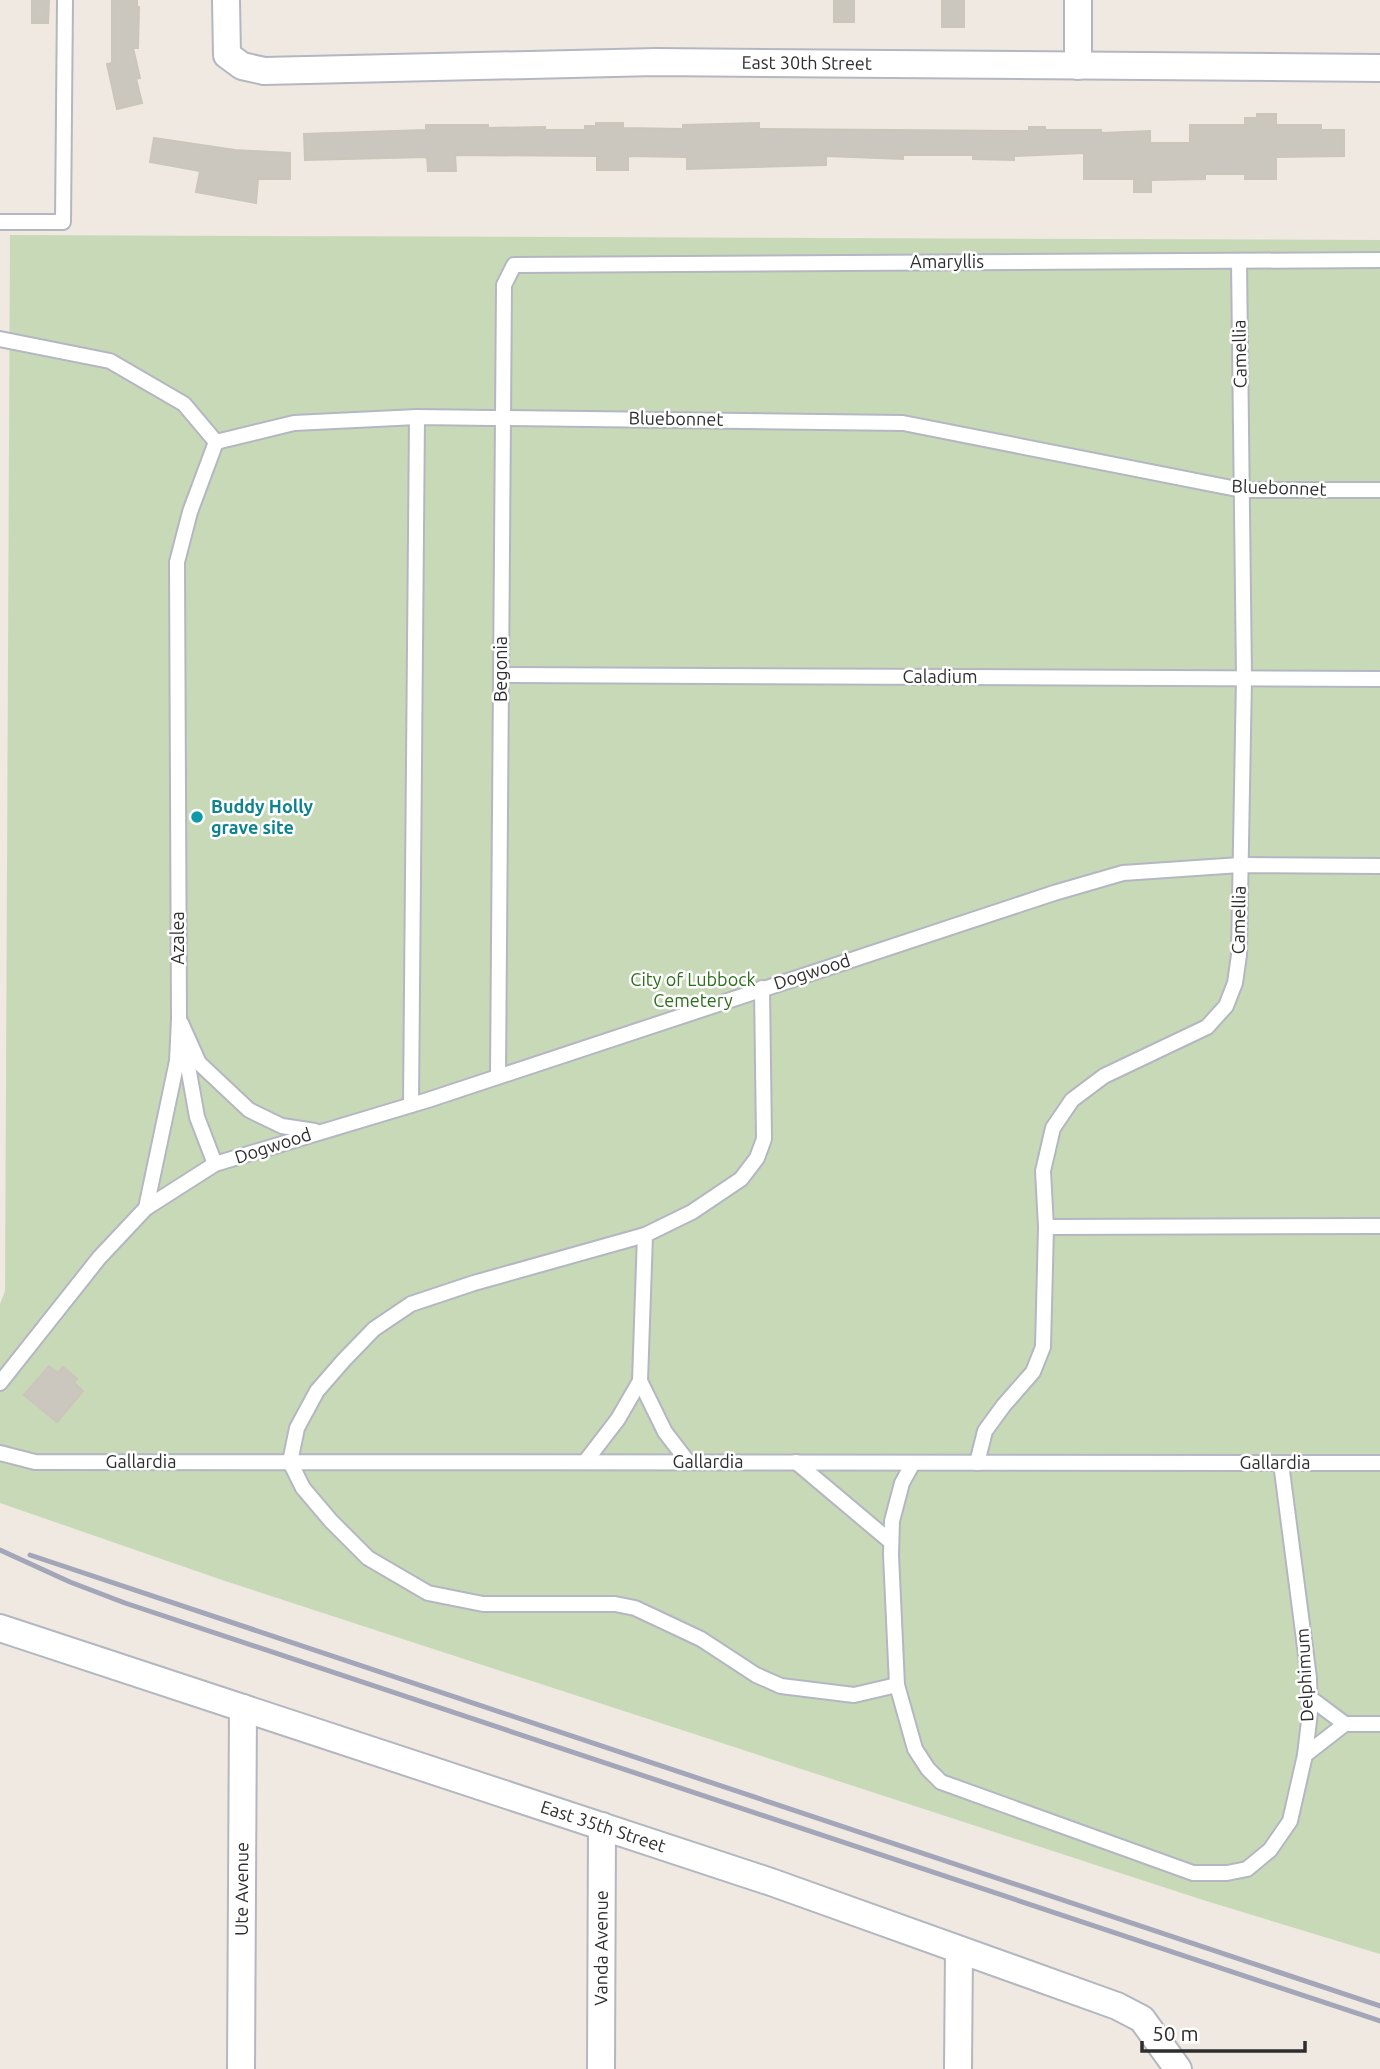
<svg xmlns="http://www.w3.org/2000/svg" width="1380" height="2069" font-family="Ubuntu,sans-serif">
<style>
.cemetery{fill:#c8d9b8}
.building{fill:#cbc7bf;stroke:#cbc5ba;stroke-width:2}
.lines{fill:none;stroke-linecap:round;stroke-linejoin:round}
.service-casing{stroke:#b4b7c1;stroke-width:18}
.minor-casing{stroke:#b4b7c1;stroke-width:30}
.service{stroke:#fff;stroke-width:14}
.minor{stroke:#fff;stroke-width:26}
.rail{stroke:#a3a6b8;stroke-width:5}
.culture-dot{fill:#0f9aa8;stroke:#fff;stroke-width:2.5}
.labels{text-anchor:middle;stroke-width:5;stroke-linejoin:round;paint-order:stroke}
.street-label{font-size:18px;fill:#2e2e2e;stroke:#fff}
.culture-label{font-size:18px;font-weight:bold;fill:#0d838f;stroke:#fff;text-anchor:start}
.park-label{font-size:18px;fill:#2c6e1b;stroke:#fff}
</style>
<rect width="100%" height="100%" fill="#efe9e1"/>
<path class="cemetery" d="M 10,235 L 1380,240 L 1380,1954 L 1203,1900 L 225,1581 L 0,1503 L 0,1304 L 5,1291 Z"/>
<g class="building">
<path d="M 32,0 L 49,0 L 48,23 L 32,23 Z"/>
<path d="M 112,0 L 137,0 L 137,7 L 139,7 L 138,48 L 133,48 L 140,78 L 136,79 L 142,103 L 117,109 L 107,64 L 112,63 Z"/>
<rect x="834" y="0" width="20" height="22"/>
<rect x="942" y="0" width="22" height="27"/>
<path d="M 1257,114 L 1276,114 L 1276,125 L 1321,125 L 1321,130 L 1344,130 L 1344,156 L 1276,157 L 1276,179 L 1245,179 L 1245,174 L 1205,174 L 1205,179 L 1151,180 L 1151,192 L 1134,192 L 1134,179 L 1084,179 L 1084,153 L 1014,156 L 1014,160 L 973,159 L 973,155 L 903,155 L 903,159 L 826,156 L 826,165 L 687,169 L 687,157 L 628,156 L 628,170 L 597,170 L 597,156 L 455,155 L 456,171 L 428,171 L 427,157 L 305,160 L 304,134 L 426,130 L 426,125 L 488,125 L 488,128 L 545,127 L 545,130 L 585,130 L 585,126 L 596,126 L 596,123 L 623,123 L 623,128 L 683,129 L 683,125 L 759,123 L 759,129 L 1029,131 L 1029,127 L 1045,127 L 1045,130 L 1101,130 L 1101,133 L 1150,131 L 1150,143 L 1190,143 L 1190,125 L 1245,125 L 1245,118 L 1257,118 Z"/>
<path d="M 154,138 L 235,150 L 290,153 L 290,179 L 258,179 L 256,203 L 196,192 L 200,171 L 150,162 Z"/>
<path d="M 49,1366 L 58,1373 L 63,1367 L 77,1379 L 74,1383 L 83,1391 L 57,1422 L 24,1395 Z"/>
</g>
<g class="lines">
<defs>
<g id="service">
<path d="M 0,222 L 63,222 L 65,0"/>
<path d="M 0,339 L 110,361 L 184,404 L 216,442 L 294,423 L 417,417 L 903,423 L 1242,490 L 1380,490"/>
<path d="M 501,675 L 1380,679"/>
<path d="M 762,988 L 764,1139 L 757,1158 L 741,1179 L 692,1212 L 645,1235 L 474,1283 L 411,1304 L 374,1329 L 344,1360 L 317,1391 L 297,1428 L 290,1462 L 303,1488 L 331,1521 L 368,1558 L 428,1593 L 483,1604 L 615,1604 L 635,1608 L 701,1639 L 756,1675 L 781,1686 L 854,1695 L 897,1685"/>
<path d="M 181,1023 L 199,1063 L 249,1110 L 282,1126 L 315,1131"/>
<path d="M 184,1044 L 197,1117 L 215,1164"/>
<path d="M 498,1075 L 504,285 L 514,265 L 1380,260"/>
<path d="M 411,1105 L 417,417"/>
<path d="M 146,1208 L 215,1164 L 428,1100 L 1054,893 L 1123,873 L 1240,865 L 1380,866"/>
<path d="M 1046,1227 L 1380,1226"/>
<path d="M 645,1235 L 640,1381 L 665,1432 L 688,1462"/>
<path d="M 0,1383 L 99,1258 L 146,1208 L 177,1061 L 179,1019 L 177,562 L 190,512 L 216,442"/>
<path d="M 0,1453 L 35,1462 L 1380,1463"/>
<path d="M 585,1462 L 618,1419 L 640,1381"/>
<path d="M 796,1462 L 891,1542"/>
<path d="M 913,1463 L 902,1483 L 892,1521 L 891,1555 L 897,1685 L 915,1749 L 928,1769 L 941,1782 L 1193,1873 L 1227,1873 L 1247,1869 L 1270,1850 L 1290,1821 L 1305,1755 L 1310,1712 L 1309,1678 L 1281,1463"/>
<path d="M 977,1463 L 985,1431 L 1004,1405 L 1033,1372 L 1043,1347 L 1046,1227 L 1043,1171 L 1053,1128 L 1072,1100 L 1104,1076 L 1207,1027 L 1226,1006 L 1235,983 L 1239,955 L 1244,678 L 1239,261"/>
<path d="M 1309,1697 L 1345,1724"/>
<path d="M 1305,1755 L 1345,1724 L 1380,1724"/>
</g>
<g id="minor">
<path id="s1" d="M 226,0 L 227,55 L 242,66 L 264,71 L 656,62 L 1380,68"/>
<path d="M 1078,0 L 1078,66"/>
<path id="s2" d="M 0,1628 L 771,1882 L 1117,2006 L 1142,2019 L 1178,2069"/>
<path id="s3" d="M 241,2069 L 243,1708"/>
<path id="s4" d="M 601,2069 L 602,1826"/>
<path d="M 958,2069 L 959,1950"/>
</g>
</defs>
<use href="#service" class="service-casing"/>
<use href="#minor" class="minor-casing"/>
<use href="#service" class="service"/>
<use href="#minor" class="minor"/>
<g class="rail">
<path d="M 0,1550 L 70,1582 L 125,1603 L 1380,2021"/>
<path d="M 30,1555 L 1380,2006"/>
</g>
</g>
<circle class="culture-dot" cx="197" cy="817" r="7"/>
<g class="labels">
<g class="street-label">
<text dy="6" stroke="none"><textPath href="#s1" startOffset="639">East 30th Street</textPath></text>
<text x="947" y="268">Amaryllis</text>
<text transform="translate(1240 354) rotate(-91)" y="6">Camellia</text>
<text transform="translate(676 419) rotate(1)" y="6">Bluebonnet</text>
<text transform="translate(1279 488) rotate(2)" y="6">Bluebonnet</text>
<text transform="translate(501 669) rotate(-90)" y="6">Begonia</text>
<text x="940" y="683">Caladium</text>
<text transform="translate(1239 920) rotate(-89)" y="6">Camellia</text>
<text transform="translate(178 938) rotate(-90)" y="6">Azalea</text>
<text transform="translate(812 972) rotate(-18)" y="6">Dogwood</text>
<text transform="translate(273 1146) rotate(-18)" y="6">Dogwood</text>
<text x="141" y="1468">Gallardia</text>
<text x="708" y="1468">Gallardia</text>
<text x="1275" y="1469">Gallardia</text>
<text transform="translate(1305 1675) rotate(-93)" y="6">Delphimum</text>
<text dy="6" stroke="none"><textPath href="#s2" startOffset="635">East 35th Street</textPath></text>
<text dy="6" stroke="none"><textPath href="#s3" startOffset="180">Ute Avenue</textPath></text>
<text dy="6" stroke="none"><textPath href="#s4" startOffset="121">Vanda Avenue</textPath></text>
</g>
<g class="culture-label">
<text x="211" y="813">Buddy Holly<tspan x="211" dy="21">grave site</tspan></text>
</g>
<g class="park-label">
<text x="693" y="986">City of Lubbock<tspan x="693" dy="21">Cemetery</tspan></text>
</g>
</g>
<path d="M1142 2041v10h163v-10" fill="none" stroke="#2e2e2e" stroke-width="3.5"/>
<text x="1152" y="2041" font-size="21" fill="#2e2e2e" stroke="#ffffff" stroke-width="5" paint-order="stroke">50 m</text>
</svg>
